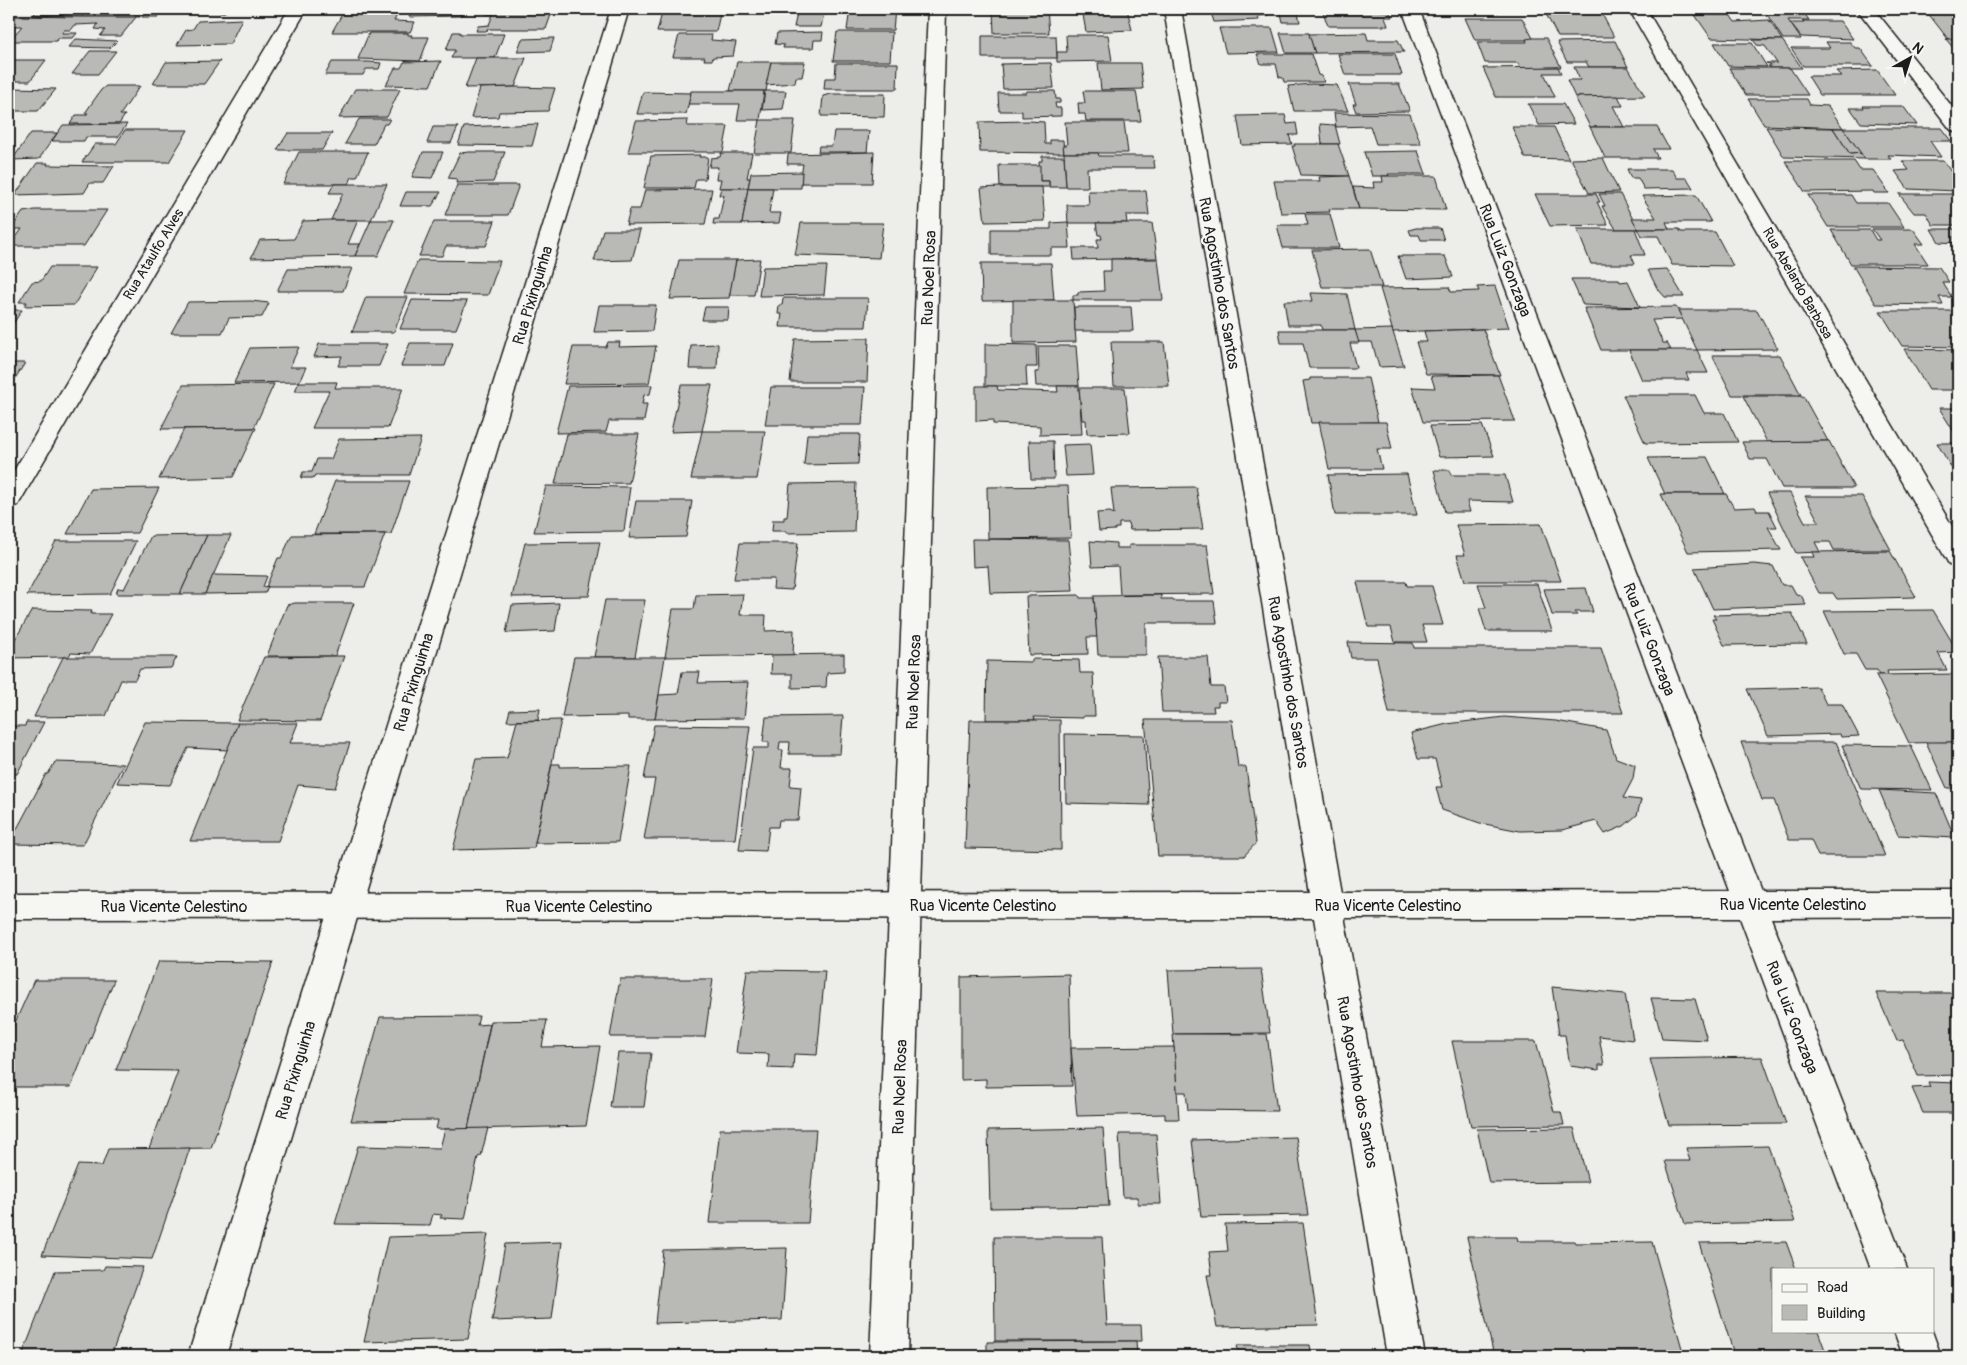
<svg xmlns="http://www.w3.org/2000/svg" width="1967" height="1365" font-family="Pangolin,sans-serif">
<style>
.building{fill:#b9b9b6;stroke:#1c1c1c}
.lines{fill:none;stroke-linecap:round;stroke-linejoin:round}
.street-casing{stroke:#1c1c1c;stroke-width:3}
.secondary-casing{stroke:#1c1c1c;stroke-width:3}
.street{fill:#f6f6f2;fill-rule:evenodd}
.secondary{fill:#f6f6f2;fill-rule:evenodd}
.labels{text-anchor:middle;stroke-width:4.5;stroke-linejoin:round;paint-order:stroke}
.far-street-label{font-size:14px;fill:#1c1c1c;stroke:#f6f6f2}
.street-label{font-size:16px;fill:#1c1c1c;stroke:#f6f6f2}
</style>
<rect width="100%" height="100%" fill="#edede9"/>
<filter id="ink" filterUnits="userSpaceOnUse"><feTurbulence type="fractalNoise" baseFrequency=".02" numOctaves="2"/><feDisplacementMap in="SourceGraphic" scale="10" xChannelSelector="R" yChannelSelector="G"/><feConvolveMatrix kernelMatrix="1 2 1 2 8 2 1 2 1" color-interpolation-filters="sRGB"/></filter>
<g filter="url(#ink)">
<g class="building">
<path d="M 39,9 L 88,9 L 82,17 L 33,15 Z"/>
<path d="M 88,9 L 146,9 L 140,17 L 82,17 Z"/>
<path d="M 151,9 L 205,9 L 203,13 L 149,12 Z"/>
<path d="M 208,9 L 227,9 L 225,12 L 206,12 Z"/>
<path d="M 345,9 L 400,9 L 394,21 L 415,22 L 410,32 L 332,32 Z"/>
<path d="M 412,9 L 463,9 L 460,16 L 409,17 Z"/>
<path d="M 488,9 L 553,9 L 546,29 L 488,29 L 487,31 L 476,31 L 478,26 L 489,25 L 493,14 L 486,14 Z"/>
<path d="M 663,9 L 721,9 L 716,32 L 657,32 Z"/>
<path d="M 798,9 L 825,9 L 821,27 L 794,27 Z"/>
<path d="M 850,9 L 895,9 L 893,30 L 847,30 Z"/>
<path d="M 993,9 L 1047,9 L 1049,33 L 994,33 Z"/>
<path d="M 1082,9 L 1127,9 L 1132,30 L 1086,32 Z"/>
<path d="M 1210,9 L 1265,9 L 1268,15 L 1258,16 L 1259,20 L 1214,22 Z"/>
<path d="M 1280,9 L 1297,9 L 1300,22 L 1283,22 Z"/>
<path d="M 1322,9 L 1380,9 L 1381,11 L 1389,11 L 1392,17 L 1385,17 L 1388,26 L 1328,26 Z"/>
<path d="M 1457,9 L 1497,9 L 1499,12 L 1459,12 Z"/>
<path d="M 1531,9 L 1584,9 L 1586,12 L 1533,13 Z"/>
<path d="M 1783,9 L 1831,9 L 1834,13 L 1785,13 Z"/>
<path d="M 1921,9 L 1958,9 L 1958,11 L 1923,11 Z"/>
<path d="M 145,12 L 161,12 L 158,17 L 142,17 Z"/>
<path d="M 1927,12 L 1958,12 L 1958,39 L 1948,39 Z"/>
<path d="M 1766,13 L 1804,13 L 1809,20 L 1788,20 L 1801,39 L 1783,39 Z"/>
<path d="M 1546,14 L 1602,14 L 1614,37 L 1558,37 Z"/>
<path d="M 1695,15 L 1730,15 L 1735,22 L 1769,20 L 1782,40 L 1711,38 Z"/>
<path d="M 13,16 L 82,17 L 136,17 L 121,36 L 100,36 L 105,30 L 95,29 L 98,24 L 75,25 L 71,30 L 64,30 L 62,33 L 77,33 L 73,38 L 59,38 L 56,41 L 9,41 L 22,26 L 9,26 Z"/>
<path d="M 1465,18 L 1522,18 L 1534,40 L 1475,40 Z"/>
<path d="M 242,19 L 230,44 L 177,45 L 186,30 L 193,29 L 198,21 Z"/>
<path d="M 1802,21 L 1840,21 L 1853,39 L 1801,37 L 1790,23 L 1804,23 Z"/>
<path d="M 1219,28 L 1272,28 L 1279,52 L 1226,53 Z"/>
<path d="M 453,32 L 460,32 L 460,34 L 504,34 L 495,58 L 451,58 L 455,50 L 446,50 Z"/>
<path d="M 823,32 L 822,40 L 814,40 L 813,48 L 783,48 L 784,45 L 775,44 L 777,33 Z"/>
<path d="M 837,32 L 892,32 L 890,61 L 833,61 Z"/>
<path d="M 369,33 L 408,33 L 408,35 L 412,35 L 411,37 L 429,37 L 420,61 L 358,59 Z"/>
<path d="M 1280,33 L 1309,33 L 1315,53 L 1286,53 Z"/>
<path d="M 1366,33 L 1368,40 L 1398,40 L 1404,52 L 1315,53 L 1309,34 Z"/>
<path d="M 679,35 L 712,35 L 711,40 L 736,42 L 733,56 L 713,57 L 712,60 L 704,60 L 705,57 L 673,57 Z"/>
<path d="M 1066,35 L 1108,35 L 1112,61 L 1057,62 L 1057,52 L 1067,52 Z"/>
<path d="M 982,36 L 1056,36 L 1057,58 L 982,58 Z"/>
<path d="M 554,38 L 550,51 L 517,52 L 522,39 Z"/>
<path d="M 1533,38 L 1546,38 L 1561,67 L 1520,68 L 1518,63 L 1485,63 L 1477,42 L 1527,42 L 1526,39 Z"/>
<path d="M 76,39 L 117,41 L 110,48 L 69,47 Z"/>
<path d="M 1946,39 L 1958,39 L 1958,54 Z"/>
<path d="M 1753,40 L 1782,40 L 1802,68 L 1771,68 L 1768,66 L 1771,66 L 1770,64 L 1766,63 L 1777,63 L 1765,46 L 1757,45 Z"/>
<path d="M 1615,41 L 1628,67 L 1589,67 L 1586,62 L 1567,62 L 1557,42 Z"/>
<path d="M 1826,42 L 1850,42 L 1855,48 L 1860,48 L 1873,66 L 1803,66 L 1791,48 L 1830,48 Z"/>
<path d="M 1714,43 L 1752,43 L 1767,67 L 1728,66 Z"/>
<path d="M 90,51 L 116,51 L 98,74 L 72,74 Z"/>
<path d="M 1257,54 L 1311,54 L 1318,75 L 1322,76 L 1324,82 L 1284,82 L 1283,78 L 1279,77 L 1276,64 L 1261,64 Z"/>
<path d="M 1338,54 L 1395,54 L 1402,75 L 1345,75 Z"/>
<path d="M 476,58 L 526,58 L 515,87 L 465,88 Z"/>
<path d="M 9,60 L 46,60 L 30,81 L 9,81 Z"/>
<path d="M 220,61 L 204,84 L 153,84 L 166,62 Z"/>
<path d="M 441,61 L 430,86 L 386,85 L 395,68 L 401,68 L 404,62 Z"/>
<path d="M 332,62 L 369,62 L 381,63 L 379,69 L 366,69 L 363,75 L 325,75 Z"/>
<path d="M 737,62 L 771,62 L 766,91 L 730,91 Z"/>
<path d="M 771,62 L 805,62 L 802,77 L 796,77 L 795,83 L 766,85 Z"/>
<path d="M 836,63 L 898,63 L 897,89 L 824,89 L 825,78 L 835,78 Z"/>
<path d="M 1051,63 L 1054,88 L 1003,89 L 1001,64 Z"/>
<path d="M 1098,63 L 1140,63 L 1143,89 L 1101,90 Z"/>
<path d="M 1558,67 L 1561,73 L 1544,73 L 1555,97 L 1496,97 L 1483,68 Z"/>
<path d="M 1574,67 L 1628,67 L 1645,96 L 1575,97 L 1567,80 L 1580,80 Z"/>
<path d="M 1729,68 L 1790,68 L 1808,95 L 1746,95 Z"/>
<path d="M 1877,70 L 1895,95 L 1820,95 L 1808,76 L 1841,76 L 1836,71 Z"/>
<path d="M 1312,84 L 1337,85 L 1348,111 L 1294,111 L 1288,86 Z"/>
<path d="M 1349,84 L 1399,84 L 1410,111 L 1356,112 L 1353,104 L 1356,104 Z"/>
<path d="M 106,86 L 140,86 L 120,115 L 125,115 L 119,124 L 70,124 L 76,115 L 86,115 L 88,113 L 85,113 L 101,90 Z"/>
<path d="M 515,87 L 555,88 L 548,111 L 499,112 L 498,117 L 471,118 L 480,88 Z"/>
<path d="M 11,88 L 56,89 L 38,111 L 9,111 L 9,91 Z"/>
<path d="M 355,89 L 400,89 L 387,117 L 339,118 Z"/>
<path d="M 691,91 L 764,91 L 760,120 L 737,120 L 740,104 L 688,104 Z"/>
<path d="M 765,91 L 786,91 L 783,109 L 762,110 Z"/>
<path d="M 1027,91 L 1055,91 L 1056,99 L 1060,99 L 1060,103 L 1055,103 L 1056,108 L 1061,108 L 1061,116 L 1022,117 L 1022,111 L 999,111 L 998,93 L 1026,93 Z"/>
<path d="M 1083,91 L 1136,91 L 1141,121 L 1086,121 L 1085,114 L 1079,114 L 1078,103 L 1085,103 Z"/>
<path d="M 643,92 L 691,93 L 686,114 L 637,114 Z"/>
<path d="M 831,94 L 885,94 L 884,117 L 821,116 L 823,96 Z"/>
<path d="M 1618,96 L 1623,106 L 1613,106 L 1624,127 L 1590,127 L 1575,97 Z"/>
<path d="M 1748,99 L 1807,99 L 1810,105 L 1828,106 L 1843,128 L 1764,125 Z"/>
<path d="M 1528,104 L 1563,104 L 1574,124 L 1539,125 Z"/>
<path d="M 1863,106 L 1903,106 L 1917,125 L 1861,123 L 1850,108 L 1864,108 Z"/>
<path d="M 1334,113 L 1410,114 L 1421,144 L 1376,144 L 1370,126 L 1336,127 Z"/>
<path d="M 1285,115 L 1287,124 L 1296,123 L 1298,135 L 1289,135 L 1292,144 L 1242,145 L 1237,116 Z"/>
<path d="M 359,119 L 390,119 L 387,124 L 384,124 L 374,144 L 345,144 Z"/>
<path d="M 688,120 L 687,126 L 728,126 L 723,152 L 628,152 L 636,121 Z"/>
<path d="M 760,120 L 795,120 L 791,153 L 754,153 Z"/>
<path d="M 1029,121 L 1044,122 L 1045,144 L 1050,144 L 1050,140 L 1063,140 L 1064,153 L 980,152 L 979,122 Z"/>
<path d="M 1065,122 L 1124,122 L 1128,153 L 1064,153 L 1063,145 L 1067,145 Z"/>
<path d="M 127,124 L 118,137 L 86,137 L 84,141 L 52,141 L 63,125 Z"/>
<path d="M 538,124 L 532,146 L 458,145 L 464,127 Z"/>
<path d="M 1320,124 L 1335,125 L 1340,144 L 1322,144 Z"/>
<path d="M 433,127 L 458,127 L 451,143 L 427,143 Z"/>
<path d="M 1512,127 L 1554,127 L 1569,159 L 1525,158 Z"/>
<path d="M 1590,127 L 1657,127 L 1669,149 L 1653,149 L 1658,158 L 1605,158 Z"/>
<path d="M 1766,127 L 1833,128 L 1850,154 L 1861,153 L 1865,159 L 1784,157 Z"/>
<path d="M 1833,128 L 1843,128 L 1861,153 L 1850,154 Z"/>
<path d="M 1843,128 L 1941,128 L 1951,141 L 1930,141 L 1941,157 L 1888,155 L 1891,159 L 1865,159 Z"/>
<path d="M 125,130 L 188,130 L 169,162 L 82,162 L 95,144 L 116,144 Z"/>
<path d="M 834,131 L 869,131 L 867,152 L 818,152 L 819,146 L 832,146 Z"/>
<path d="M 31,133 L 57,133 L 39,159 L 12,160 Z"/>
<path d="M 288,133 L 332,133 L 322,150 L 277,150 Z"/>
<path d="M 1294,144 L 1338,144 L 1349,176 L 1301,175 L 1292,146 L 1295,146 Z"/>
<path d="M 1418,151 L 1426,174 L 1388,174 L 1389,176 L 1372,176 L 1364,152 Z"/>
<path d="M 299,152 L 368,152 L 357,177 L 352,177 L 349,184 L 283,184 Z"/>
<path d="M 423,152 L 443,152 L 432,178 L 412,177 Z"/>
<path d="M 469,152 L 505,152 L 493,182 L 456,183 L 457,179 L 448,178 L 460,153 Z"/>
<path d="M 874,152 L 872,183 L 800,183 L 803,164 L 787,164 L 788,154 Z"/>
<path d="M 721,153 L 752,153 L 747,178 L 750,178 L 748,188 L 719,188 L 721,179 L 716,179 L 718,167 L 709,167 L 711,158 L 720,157 Z"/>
<path d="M 1064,153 L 1098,153 L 1099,156 L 1153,156 L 1155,168 L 1087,168 L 1088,187 L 1066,187 Z"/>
<path d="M 700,155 L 699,157 L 708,157 L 705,179 L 696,179 L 694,188 L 644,188 L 651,156 Z"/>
<path d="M 1042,156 L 1064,156 L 1066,187 L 1049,187 L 1049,181 L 1040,181 L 1039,161 L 1042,161 Z"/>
<path d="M 1603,158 L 1619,192 L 1589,193 L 1571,159 Z"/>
<path d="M 1785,161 L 1854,161 L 1860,170 L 1873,170 L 1889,193 L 1874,193 L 1873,191 L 1805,192 Z"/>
<path d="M 1902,161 L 1943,161 L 1958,181 L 1958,191 L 1908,189 L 1895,171 L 1909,170 Z"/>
<path d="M 37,163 L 48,163 L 47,165 L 114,166 L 103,183 L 90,183 L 84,193 L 15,195 Z"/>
<path d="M 999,165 L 1040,165 L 1040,181 L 1049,181 L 1049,187 L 1000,187 Z"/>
<path d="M 1627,169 L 1672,169 L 1677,178 L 1687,178 L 1693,188 L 1644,189 L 1638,178 L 1631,178 Z"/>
<path d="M 802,172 L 801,188 L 748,188 L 751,173 Z"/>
<path d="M 1349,176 L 1359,209 L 1329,209 L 1330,212 L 1281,213 L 1274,181 L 1320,181 L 1319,177 Z"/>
<path d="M 1382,176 L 1436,176 L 1446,210 L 1359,209 L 1353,187 L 1374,188 L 1373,182 L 1383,182 Z"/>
<path d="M 334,184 L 387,184 L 371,220 L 331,220 L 343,193 L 329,193 Z"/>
<path d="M 457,185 L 519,185 L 508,215 L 445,215 Z"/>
<path d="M 1000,187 L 1042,187 L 1045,221 L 985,222 L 981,188 Z"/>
<path d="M 721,188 L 748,188 L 742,224 L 713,224 L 714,219 L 719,219 L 724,195 L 719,195 Z"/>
<path d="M 748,188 L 773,188 L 769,213 L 781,213 L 779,223 L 742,224 Z"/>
<path d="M 712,189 L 705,224 L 626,225 L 630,209 L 640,209 L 645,190 Z"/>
<path d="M 1088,191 L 1146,191 L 1149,215 L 1126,215 L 1127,223 L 1068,223 L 1067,205 L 1089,205 Z"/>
<path d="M 406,192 L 441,192 L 432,206 L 400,206 Z"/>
<path d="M 1535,194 L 1596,194 L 1600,202 L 1597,202 L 1608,225 L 1550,226 Z"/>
<path d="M 1599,194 L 1620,194 L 1638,229 L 1616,229 L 1604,210 L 1602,206 L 1605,206 Z"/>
<path d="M 1899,194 L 1958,194 L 1958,225 L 1933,225 L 1926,213 L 1914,213 Z"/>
<path d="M 1696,195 L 1711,222 L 1666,222 L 1669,229 L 1638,229 L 1632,218 L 1656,218 L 1642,196 Z"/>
<path d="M 1808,195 L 1851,195 L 1856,203 L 1888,203 L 1904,227 L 1828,227 Z"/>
<path d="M 35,210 L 107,210 L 84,246 L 10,246 L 22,229 L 11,229 L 23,212 Z"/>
<path d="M 1305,214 L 1330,214 L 1339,248 L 1283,248 L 1277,225 L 1308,225 Z"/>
<path d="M 331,220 L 358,220 L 348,244 L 360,244 L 355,256 L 251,258 L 260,240 L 294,239 L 303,221 Z"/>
<path d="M 371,220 L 394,220 L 378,256 L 355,256 Z"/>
<path d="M 434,221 L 495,221 L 486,246 L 446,246 L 442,256 L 419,256 Z"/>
<path d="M 1068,222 L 1070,248 L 1051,248 L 1051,255 L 991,255 L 991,229 L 1051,229 L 1051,223 Z"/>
<path d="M 801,223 L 883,223 L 879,258 L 795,255 Z"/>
<path d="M 1096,223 L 1152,223 L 1157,258 L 1074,260 L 1073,248 L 1098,248 L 1097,239 L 1102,239 L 1101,235 L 1098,235 Z"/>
<path d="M 1416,228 L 1440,228 L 1444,240 L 1421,240 L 1419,235 L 1411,235 L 1409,230 Z"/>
<path d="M 1577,229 L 1635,229 L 1645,255 L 1631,255 L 1635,264 L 1591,264 Z"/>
<path d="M 1638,229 L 1679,229 L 1681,232 L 1715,232 L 1733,266 L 1672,265 L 1658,236 L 1642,236 Z"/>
<path d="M 1872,229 L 1913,229 L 1924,244 L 1915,244 L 1928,264 L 1851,264 L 1831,230 L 1870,230 L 1876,240 L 1880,240 Z"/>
<path d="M 1931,229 L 1958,229 L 1958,243 L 1939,242 Z"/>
<path d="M 603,230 L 640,230 L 632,260 L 594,261 Z"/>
<path d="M 1370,249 L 1382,287 L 1322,287 L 1312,250 Z"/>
<path d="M 1398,256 L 1445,256 L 1453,277 L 1406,279 Z"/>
<path d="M 760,259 L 754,295 L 729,295 L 736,260 Z"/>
<path d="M 1111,259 L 1158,259 L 1163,300 L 1073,300 L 1073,295 L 1078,295 L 1078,292 L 1104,291 L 1103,271 L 1111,271 Z"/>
<path d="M 418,260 L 500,261 L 488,295 L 404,294 Z"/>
<path d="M 679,260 L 736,260 L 729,298 L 670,299 Z"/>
<path d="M 981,263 L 1051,263 L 1054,300 L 982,301 Z"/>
<path d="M 827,266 L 824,295 L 759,296 L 763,267 Z"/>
<path d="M 1853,266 L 1939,267 L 1949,282 L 1942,282 L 1952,297 L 1939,297 L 1943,305 L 1876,304 Z"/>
<path d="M 50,267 L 97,267 L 74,305 L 24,306 L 27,302 L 19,302 L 32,282 L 41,281 Z"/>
<path d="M 352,268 L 343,291 L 277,291 L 288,269 Z"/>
<path d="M 1667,269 L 1684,297 L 1665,297 L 1657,288 L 1648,270 Z"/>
<path d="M 1571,279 L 1619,279 L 1620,282 L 1628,281 L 1640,307 L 1583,305 Z"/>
<path d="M 1495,286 L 1509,328 L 1393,332 L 1380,288 L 1449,287 L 1451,292 L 1479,291 L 1477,287 Z"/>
<path d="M 1311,293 L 1347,294 L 1355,330 L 1322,330 L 1321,325 L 1288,325 L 1284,301 L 1313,301 Z"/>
<path d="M 366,297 L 408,297 L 394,332 L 352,332 Z"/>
<path d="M 783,298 L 868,298 L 866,327 L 780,327 L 782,314 L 778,314 L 779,305 L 782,305 Z"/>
<path d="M 412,300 L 467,301 L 456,329 L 400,329 Z"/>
<path d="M 1013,300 L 1073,300 L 1076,342 L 1013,343 Z"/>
<path d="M 251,301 L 269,303 L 262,317 L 229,318 L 222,333 L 171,333 L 188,302 Z"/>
<path d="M 599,305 L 656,305 L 652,331 L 594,332 Z"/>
<path d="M 705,307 L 729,307 L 728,320 L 702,320 Z"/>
<path d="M 1074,307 L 1131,307 L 1133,331 L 1075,331 Z"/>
<path d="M 1676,307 L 1683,319 L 1652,320 L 1663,343 L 1667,343 L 1671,350 L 1601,350 L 1584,308 Z"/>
<path d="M 9,310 L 22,310 L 9,330 Z"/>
<path d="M 1678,310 L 1757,310 L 1778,349 L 1697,350 Z"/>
<path d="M 1880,311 L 1951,311 L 1958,322 L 1958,347 L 1902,346 Z"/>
<path d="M 1392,329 L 1404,366 L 1379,367 L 1372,342 L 1358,342 L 1355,330 Z"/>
<path d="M 1483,329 L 1500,375 L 1426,374 L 1416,342 L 1427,342 L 1424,331 Z"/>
<path d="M 1279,330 L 1355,330 L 1359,343 L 1350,343 L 1356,368 L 1309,368 L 1303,343 L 1281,343 Z"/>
<path d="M 869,338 L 867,382 L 790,382 L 795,339 Z"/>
<path d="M 608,342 L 620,342 L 619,347 L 656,346 L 649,383 L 564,384 L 573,347 L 606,347 Z"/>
<path d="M 1111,342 L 1164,342 L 1169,386 L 1114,386 Z"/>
<path d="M 410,343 L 453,343 L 445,366 L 401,366 Z"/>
<path d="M 319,344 L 388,344 L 379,366 L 338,366 L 342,356 L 314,357 Z"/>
<path d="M 718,344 L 717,369 L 689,369 L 691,345 Z"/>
<path d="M 985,344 L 1036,345 L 1037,367 L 1026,367 L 1027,386 L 985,386 Z"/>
<path d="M 1038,346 L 1076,346 L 1079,386 L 1036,386 L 1035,372 L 1039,372 Z"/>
<path d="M 299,347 L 290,367 L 306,367 L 299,382 L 234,383 L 250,348 Z"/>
<path d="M 1904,349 L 1958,350 L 1958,390 L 1929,390 Z"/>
<path d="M 1629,350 L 1697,350 L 1708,373 L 1686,373 L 1689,380 L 1642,380 Z"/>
<path d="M 1712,355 L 1780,355 L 1801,395 L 1732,395 Z"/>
<path d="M 9,363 L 25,363 L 9,388 Z"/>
<path d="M 1498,375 L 1515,421 L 1423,422 L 1412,387 L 1435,388 L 1431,376 Z"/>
<path d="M 1310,378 L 1368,378 L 1378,422 L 1311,423 L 1303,381 L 1310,380 Z"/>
<path d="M 299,382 L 337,382 L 335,388 L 403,388 L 388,428 L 312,428 L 329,391 L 295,391 Z"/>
<path d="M 274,384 L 254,428 L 161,429 L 183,385 Z"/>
<path d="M 652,385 L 650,394 L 644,395 L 642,404 L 647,404 L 644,421 L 609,421 L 606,432 L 556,433 L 568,386 Z"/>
<path d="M 681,385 L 712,385 L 702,431 L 671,432 Z"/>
<path d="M 976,386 L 997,386 L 998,390 L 1058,392 L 1057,386 L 1079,386 L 1082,434 L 1040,435 L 1040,426 L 993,424 L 993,420 L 976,421 Z"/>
<path d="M 771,387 L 865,387 L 862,425 L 765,425 Z"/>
<path d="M 1079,388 L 1125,388 L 1130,433 L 1087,434 L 1086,420 L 1082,420 Z"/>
<path d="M 1623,395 L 1695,395 L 1704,413 L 1724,413 L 1738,442 L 1645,443 Z"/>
<path d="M 1743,396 L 1803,396 L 1828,441 L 1767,442 Z"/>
<path d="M 1939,408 L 1958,408 L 1958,438 Z"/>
<path d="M 1319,422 L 1386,422 L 1392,449 L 1377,449 L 1382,469 L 1329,469 Z"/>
<path d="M 1482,425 L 1494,456 L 1439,457 L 1430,426 Z"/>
<path d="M 254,428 L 256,428 L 233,477 L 159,479 L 184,429 Z"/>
<path d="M 702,431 L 765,431 L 757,479 L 691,479 Z"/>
<path d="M 567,434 L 639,434 L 629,483 L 555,484 Z"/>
<path d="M 807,434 L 860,434 L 858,464 L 804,465 Z"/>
<path d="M 421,438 L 409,475 L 315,475 L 313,478 L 301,478 L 303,472 L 312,472 L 317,459 L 331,459 L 339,439 Z"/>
<path d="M 1029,441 L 1053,441 L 1054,479 L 1031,479 Z"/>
<path d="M 1829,441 L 1854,488 L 1782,488 L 1767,459 L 1750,459 L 1742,442 Z"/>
<path d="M 1937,443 L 1958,443 L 1958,479 Z"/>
<path d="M 1090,444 L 1093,475 L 1066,476 L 1063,445 Z"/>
<path d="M 1707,457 L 1725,494 L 1665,494 L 1648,458 Z"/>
<path d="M 1434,470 L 1450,470 L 1451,475 L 1505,475 L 1513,502 L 1467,501 L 1470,512 L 1445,512 Z"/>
<path d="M 1407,474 L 1417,515 L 1335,515 L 1328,475 Z"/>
<path d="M 335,481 L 409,481 L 391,534 L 314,534 Z"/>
<path d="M 856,483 L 854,532 L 786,533 L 786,531 L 772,531 L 773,520 L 784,520 L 784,517 L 787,517 L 790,484 Z"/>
<path d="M 546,486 L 630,487 L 624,531 L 534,532 Z"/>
<path d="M 1068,486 L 1071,538 L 988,539 L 987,487 Z"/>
<path d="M 1196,487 L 1203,529 L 1130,530 L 1128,523 L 1119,523 L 1119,528 L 1115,528 L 1115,530 L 1099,531 L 1097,513 L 1110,512 L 1114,514 L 1111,488 Z"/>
<path d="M 159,488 L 137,533 L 67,534 L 91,489 Z"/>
<path d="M 1767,493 L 1790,493 L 1805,522 L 1819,522 L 1805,496 L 1862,496 L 1891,550 L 1834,550 L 1830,542 L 1815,542 L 1820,552 L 1796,553 Z"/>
<path d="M 1661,494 L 1726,494 L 1734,508 L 1755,507 L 1757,511 L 1769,511 L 1777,527 L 1768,527 L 1781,550 L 1688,552 Z"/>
<path d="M 636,501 L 692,501 L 686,537 L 629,538 Z"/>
<path d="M 1541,524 L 1561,581 L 1465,581 L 1457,555 L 1465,555 L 1456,525 Z"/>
<path d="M 385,534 L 365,587 L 266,587 L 278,558 L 281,558 L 292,535 Z"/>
<path d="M 207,535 L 180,594 L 116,594 L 118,588 L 124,589 L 151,536 Z"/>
<path d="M 207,535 L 231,535 L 205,594 L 180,594 Z"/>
<path d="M 972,539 L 1068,540 L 1073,591 L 990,593 L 988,566 L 973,567 Z"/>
<path d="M 56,541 L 136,541 L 110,594 L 27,595 Z"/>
<path d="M 1090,541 L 1116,543 L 1116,548 L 1129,548 L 1129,545 L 1207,545 L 1214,594 L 1120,595 L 1118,566 L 1092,567 Z"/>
<path d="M 600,542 L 589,596 L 512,597 L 525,543 Z"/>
<path d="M 740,543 L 798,543 L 792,590 L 773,589 L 774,579 L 734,579 Z"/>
<path d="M 1890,551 L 1916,597 L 1837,599 L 1833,593 L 1819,593 L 1800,557 L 1814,557 L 1812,552 Z"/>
<path d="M 1754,564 L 1773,566 L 1782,585 L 1791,585 L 1796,594 L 1801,595 L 1806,605 L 1713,609 L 1694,568 Z"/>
<path d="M 213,575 L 267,576 L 263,587 L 268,586 L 265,593 L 205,594 Z"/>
<path d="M 1357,582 L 1406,582 L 1407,586 L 1432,586 L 1443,625 L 1422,625 L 1427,642 L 1395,642 L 1391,627 L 1368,627 Z"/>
<path d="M 1478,584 L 1537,584 L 1552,631 L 1486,631 L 1479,608 L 1486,608 Z"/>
<path d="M 1586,588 L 1593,612 L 1575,612 L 1577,615 L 1552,615 L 1544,589 Z"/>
<path d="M 743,594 L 740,615 L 766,615 L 765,631 L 794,630 L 793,655 L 665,657 L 673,609 L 694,609 L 696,595 Z"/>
<path d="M 1079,595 L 1080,598 L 1094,598 L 1097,637 L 1087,637 L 1088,654 L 1029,655 L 1026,596 Z"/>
<path d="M 1161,595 L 1161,599 L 1173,599 L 1173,601 L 1214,601 L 1217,623 L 1146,623 L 1146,655 L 1098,655 L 1094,596 Z"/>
<path d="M 605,600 L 645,600 L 635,657 L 594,657 Z"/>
<path d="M 295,603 L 354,603 L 335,656 L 267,656 L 287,605 Z"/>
<path d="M 559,603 L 555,631 L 506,633 L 512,605 Z"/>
<path d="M 32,610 L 92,611 L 91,614 L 111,614 L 90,654 L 71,653 L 68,657 L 63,657 L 9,658 L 9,650 Z"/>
<path d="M 1933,610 L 1958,652 L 1938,653 L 1947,670 L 1887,671 L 1888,675 L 1880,675 L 1877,670 L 1865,670 L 1856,654 L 1844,654 L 1824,611 Z"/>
<path d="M 1792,613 L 1807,644 L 1724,645 L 1712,619 L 1716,619 L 1713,615 Z"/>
<path d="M 1348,642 L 1413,643 L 1414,648 L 1601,648 L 1623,713 L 1389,713 L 1377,658 L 1351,658 Z"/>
<path d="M 844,654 L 844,672 L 827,673 L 826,687 L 792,688 L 792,674 L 771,674 L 772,655 Z"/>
<path d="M 335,656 L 344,656 L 320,721 L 237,720 L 264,657 Z"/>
<path d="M 63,657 L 177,657 L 171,668 L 140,669 L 135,680 L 121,680 L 106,716 L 34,717 Z"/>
<path d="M 574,657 L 665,657 L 655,719 L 628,719 L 628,716 L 562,717 Z"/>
<path d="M 1158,657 L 1208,657 L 1211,687 L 1224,687 L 1226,702 L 1218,702 L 1218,706 L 1213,706 L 1214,712 L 1162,712 Z"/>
<path d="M 1032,659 L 1079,660 L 1080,673 L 1093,673 L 1095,716 L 1083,716 L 1083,718 L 1034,717 L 1035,720 L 986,720 L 987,661 L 1032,662 Z"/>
<path d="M 682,672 L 700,672 L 698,683 L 748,682 L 744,718 L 655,719 L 659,695 L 678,694 Z"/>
<path d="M 1958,674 L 1958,742 L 1909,743 L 1876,675 Z"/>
<path d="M 1818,687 L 1826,704 L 1842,704 L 1859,736 L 1841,737 L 1840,734 L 1768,736 L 1747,689 Z"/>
<path d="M 540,709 L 538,720 L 507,721 L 510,710 Z"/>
<path d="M 843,716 L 840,754 L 789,754 L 790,742 L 780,742 L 779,750 L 783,750 L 781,768 L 792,768 L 790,786 L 801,787 L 798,820 L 779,820 L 778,827 L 769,827 L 766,851 L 739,850 L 753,748 L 769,748 L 769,742 L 763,742 L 766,717 Z"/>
<path d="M 1504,717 L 1556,721 L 1606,730 L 1616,758 L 1635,765 L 1633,779 L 1623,798 L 1641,800 L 1637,815 L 1624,826 L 1605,834 L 1596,821 L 1562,830 L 1520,831 L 1480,823 L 1442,810 L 1436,787 L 1442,787 L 1435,759 L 1418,759 L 1411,733 L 1447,724 Z"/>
<path d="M 561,720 L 534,848 L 453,850 L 476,759 L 507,758 L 517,721 Z"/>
<path d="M 970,720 L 1060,720 L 1061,850 L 965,848 Z"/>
<path d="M 1145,720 L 1232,720 L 1238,767 L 1246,767 L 1256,843 L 1244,856 L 1158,856 Z"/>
<path d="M 26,722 L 44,722 L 17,774 L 9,775 L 9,726 L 25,726 Z"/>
<path d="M 145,722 L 238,723 L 228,750 L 188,748 L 170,785 L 117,783 Z"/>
<path d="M 238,723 L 298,723 L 290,743 L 350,743 L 335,788 L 298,785 L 278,841 L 190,841 Z"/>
<path d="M 654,725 L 750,726 L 735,839 L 644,839 L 655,779 L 644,779 Z"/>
<path d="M 1065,734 L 1144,735 L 1149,805 L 1066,803 Z"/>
<path d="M 1741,742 L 1836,742 L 1885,856 L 1818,856 L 1811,840 L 1789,840 L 1774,800 L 1762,800 Z"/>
<path d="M 1926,742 L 1958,742 L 1958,788 L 1947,788 Z"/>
<path d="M 1842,745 L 1911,746 L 1932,790 L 1861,789 Z"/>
<path d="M 55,762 L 123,764 L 83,845 L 9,844 L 46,774 L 48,774 Z"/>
<path d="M 552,764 L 560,764 L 560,767 L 631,766 L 618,842 L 535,843 Z"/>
<path d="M 1879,790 L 1936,793 L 1955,838 L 1898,835 Z"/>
<path d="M 159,961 L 273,962 L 211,1148 L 149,1149 L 178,1071 L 116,1070 Z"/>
<path d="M 1261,969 L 1270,1033 L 1173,1034 L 1168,970 Z"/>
<path d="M 747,970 L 825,971 L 817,1055 L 794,1054 L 793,1069 L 768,1068 L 769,1054 L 736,1053 Z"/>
<path d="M 1069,974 L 1072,1086 L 986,1087 L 986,1079 L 961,1080 L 961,977 Z"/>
<path d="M 620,979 L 713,979 L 705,1037 L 610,1037 Z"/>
<path d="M 34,980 L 114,980 L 71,1087 L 9,1087 L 9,1036 Z"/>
<path d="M 1552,987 L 1625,994 L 1633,1040 L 1599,1036 L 1604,1065 L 1599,1065 L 1599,1070 L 1570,1066 L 1565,1035 L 1559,1035 Z"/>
<path d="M 1876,993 L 1958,993 L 1958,1075 L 1918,1076 L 1903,1040 L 1897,1041 Z"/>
<path d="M 1651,998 L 1695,999 L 1707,1040 L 1662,1038 Z"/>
<path d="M 479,1016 L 477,1025 L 490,1024 L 468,1129 L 436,1129 L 438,1120 L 351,1121 L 380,1017 Z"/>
<path d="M 547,1020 L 542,1047 L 600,1046 L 586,1126 L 468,1129 L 491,1021 Z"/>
<path d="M 1173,1034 L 1267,1034 L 1277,1111 L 1188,1110 L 1186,1092 L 1177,1092 Z"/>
<path d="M 1452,1041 L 1536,1041 L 1554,1112 L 1561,1112 L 1564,1125 L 1471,1126 Z"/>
<path d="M 1174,1047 L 1179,1119 L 1165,1119 L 1165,1114 L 1077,1116 L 1071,1048 Z"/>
<path d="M 618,1053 L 651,1053 L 644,1107 L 610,1107 Z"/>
<path d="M 1762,1057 L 1786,1124 L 1669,1125 L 1650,1059 Z"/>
<path d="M 1928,1082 L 1958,1083 L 1958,1113 L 1923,1113 L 1912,1088 L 1930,1087 Z"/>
<path d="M 488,1128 L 481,1156 L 478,1157 L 465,1219 L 440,1218 L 442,1215 L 433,1214 L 430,1225 L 335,1224 L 358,1146 L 440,1148 L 445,1129 Z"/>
<path d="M 1103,1128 L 1109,1206 L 990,1208 L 988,1130 Z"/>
<path d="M 1574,1128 L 1588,1182 L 1489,1183 L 1477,1129 Z"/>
<path d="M 720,1129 L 816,1129 L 808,1223 L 709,1223 Z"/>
<path d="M 1119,1134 L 1156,1134 L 1161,1204 L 1138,1204 L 1138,1197 L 1123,1197 Z"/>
<path d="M 1296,1137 L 1308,1215 L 1201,1217 L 1192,1140 Z"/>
<path d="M 1768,1146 L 1795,1222 L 1685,1224 L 1665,1161 L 1690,1161 L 1686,1148 Z"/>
<path d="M 190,1148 L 152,1259 L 42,1255 L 78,1165 L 102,1166 L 108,1149 Z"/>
<path d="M 1303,1223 L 1318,1325 L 1217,1327 L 1207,1275 L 1212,1275 L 1209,1252 L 1228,1251 L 1225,1224 Z"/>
<path d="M 488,1234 L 468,1339 L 364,1342 L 388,1237 Z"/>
<path d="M 994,1237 L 1102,1237 L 1107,1325 L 1141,1325 L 1142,1341 L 995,1341 Z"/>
<path d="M 1467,1237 L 1517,1237 L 1518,1241 L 1574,1241 L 1575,1243 L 1652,1242 L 1683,1352 L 1494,1356 Z"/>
<path d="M 562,1242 L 552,1319 L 492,1321 L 505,1244 Z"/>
<path d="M 1786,1242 L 1796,1269 L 1773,1269 L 1773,1331 L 1818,1331 L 1825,1350 L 1733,1351 L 1699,1243 Z"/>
<path d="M 787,1248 L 782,1320 L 655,1323 L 663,1250 Z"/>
<path d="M 105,1266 L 143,1267 L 111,1356 L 22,1356 L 55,1271 L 103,1270 Z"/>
<path d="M 1136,1341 L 1137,1356 L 987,1356 L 987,1342 Z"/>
<path d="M 1237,1345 L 1310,1345 L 1312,1356 L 1239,1356 Z"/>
<path d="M 612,1349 L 611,1356 L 547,1356 L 548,1350 Z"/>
<path d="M 1681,1352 L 1682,1356 L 1526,1355 Z"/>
</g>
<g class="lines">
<defs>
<g id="street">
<path d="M 289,9 L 307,9 L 18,505 L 9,508 L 9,479 Z"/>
<path d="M 611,9 L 629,9 L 226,1356 L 188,1356 Z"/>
<path d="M 928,9 L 946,9 L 908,1356 L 870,1356 Z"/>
<path d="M 1164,9 L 1181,9 L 1340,892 L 1730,891 L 1402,9 L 1419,9 L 1761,891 L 1958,891 L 1958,917 L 1771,918 L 1907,1269 L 1871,1269 L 1740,918 L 1327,918 L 1316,915 L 1312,905 Z"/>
<path d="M 1629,9 L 1646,9 L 1958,536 L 1958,566 L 1949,564 Z"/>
<path d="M 1857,9 L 1874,9 L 1958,114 L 1958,132 L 1951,130 Z"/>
<path d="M 1894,1331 L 1932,1331 L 1941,1356 L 1903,1356 Z"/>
</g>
<path id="secondary" d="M 1327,892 L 1338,895 L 1342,905 L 1425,1356 L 1387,1356 L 1314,918 L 9,919 L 9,893 Z"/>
</defs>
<use href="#street" class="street-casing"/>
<use href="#secondary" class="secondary-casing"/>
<use href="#street" class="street"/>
<use href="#secondary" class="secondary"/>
</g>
</g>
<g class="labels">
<g class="far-street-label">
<text transform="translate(153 254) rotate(-59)" y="5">Rua Ataulfo Alves</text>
<text transform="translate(1798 283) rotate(60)" y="5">Rua Abelardo Barbosa</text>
</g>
<g class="street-label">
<text transform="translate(1506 260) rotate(69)" y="6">Rua Luiz Gonzaga</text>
<text transform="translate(928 278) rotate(-88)" y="6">Rua Noel Rosa</text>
<text transform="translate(1220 283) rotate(80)" y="6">Rua Agostinho dos Santos</text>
<text transform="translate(532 295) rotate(-73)" y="6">Rua Pixinguinha</text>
<text transform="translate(1650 639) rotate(69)" y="6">Rua Luiz Gonzaga</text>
<text transform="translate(413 682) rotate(-73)" y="6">Rua Pixinguinha</text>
<text transform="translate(913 682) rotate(-88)" y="6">Rua Noel Rosa</text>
<text transform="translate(1289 682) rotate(80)" y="6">Rua Agostinho dos Santos</text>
<text x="1793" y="910">Rua Vicente Celestino</text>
<text x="983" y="911">Rua Vicente Celestino</text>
<text x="1388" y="911">Rua Vicente Celestino</text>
<text x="174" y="912">Rua Vicente Celestino</text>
<text x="579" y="912">Rua Vicente Celestino</text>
<text transform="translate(1793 1017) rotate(69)" y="6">Rua Luiz Gonzaga</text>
<text transform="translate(295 1070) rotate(-73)" y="6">Rua Pixinguinha</text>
<text transform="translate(1358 1082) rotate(80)" y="6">Rua Agostinho dos Santos</text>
<text transform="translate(899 1087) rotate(-88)" y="6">Rua Noel Rosa</text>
</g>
</g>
<rect width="1967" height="1365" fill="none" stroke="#f6f6f2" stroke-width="30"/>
<rect x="15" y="15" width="1937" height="1335" fill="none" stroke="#1c1c1c" stroke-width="2" filter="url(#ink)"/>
<rect x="1772" y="1268" width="162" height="65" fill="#f6f6f2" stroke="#9f9f9c"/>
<rect x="1782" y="1284" width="25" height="8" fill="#f6f6f2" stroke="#9f9f9c"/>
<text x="1817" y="1292" font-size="15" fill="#1c1c1c">Road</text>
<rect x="1782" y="1305" width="25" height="15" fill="#b9b9b6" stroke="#9f9f9c"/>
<text x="1817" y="1318" font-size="15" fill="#1c1c1c">Building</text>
<g transform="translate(1910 58) rotate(39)" stroke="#f6f6f2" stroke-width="4" paint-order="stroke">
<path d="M0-4L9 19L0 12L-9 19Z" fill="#1c1c1c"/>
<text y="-8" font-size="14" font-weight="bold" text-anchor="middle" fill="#1c1c1c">N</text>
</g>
</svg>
